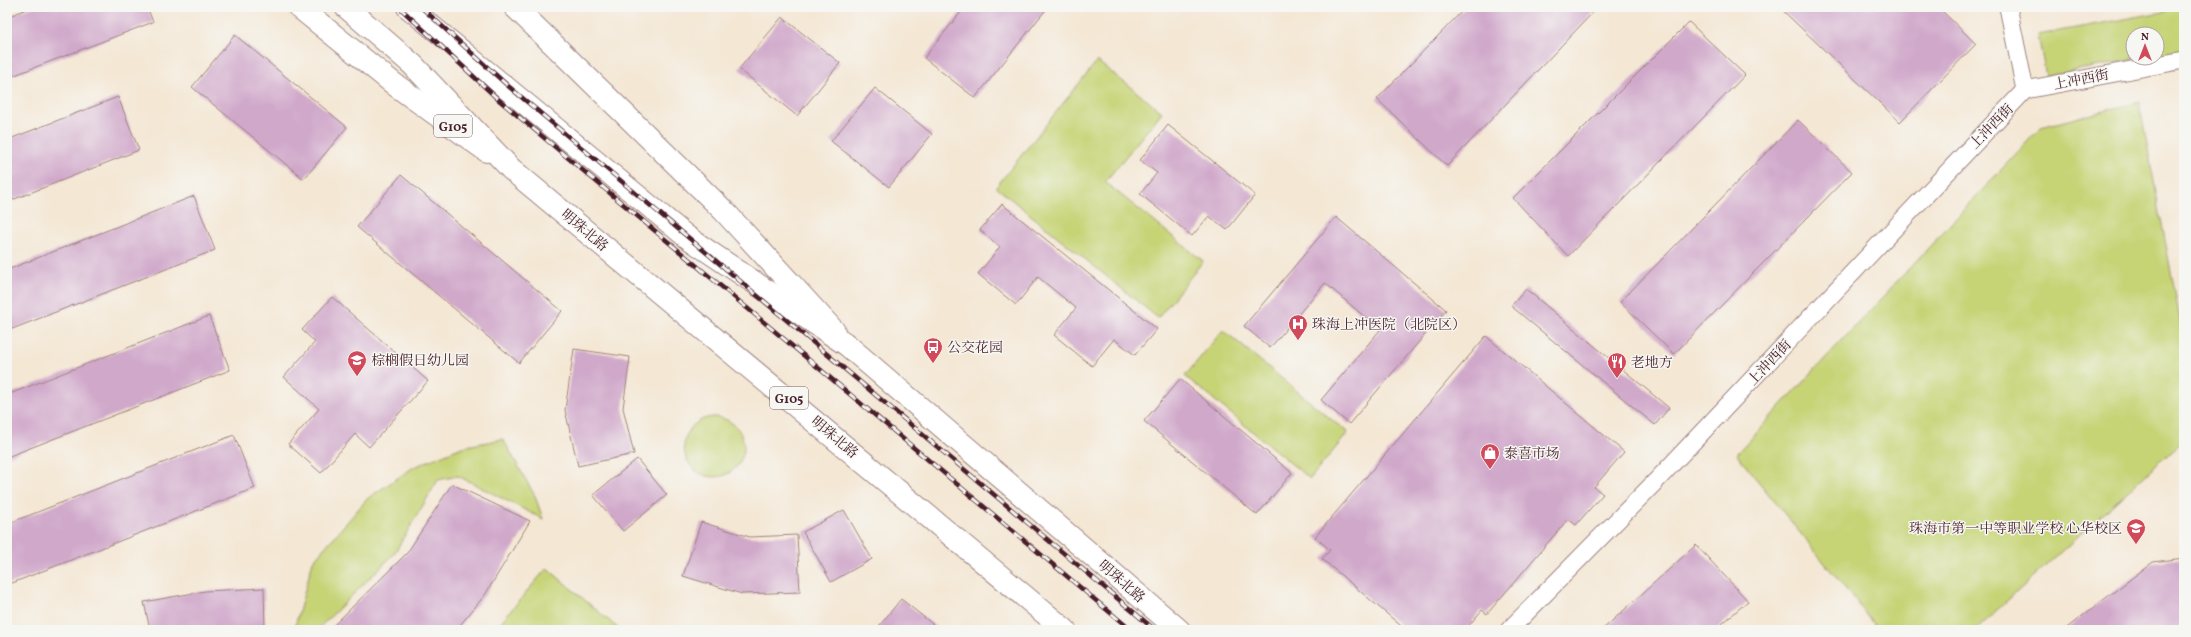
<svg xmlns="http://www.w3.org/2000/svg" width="2191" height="637" font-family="Vollkorn,'Noto Serif SC',serif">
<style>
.green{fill:#c6d476;stroke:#887a50}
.building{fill:#d0a8ca}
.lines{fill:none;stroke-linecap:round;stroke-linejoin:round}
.street-casing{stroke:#9f8380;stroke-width:19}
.primary-casing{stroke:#9f8380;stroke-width:24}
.highway-casing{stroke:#9f8380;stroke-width:24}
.street{stroke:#fff;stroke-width:17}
.primary{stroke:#fff;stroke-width:22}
.highway{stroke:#fff;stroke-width:22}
.rail-casing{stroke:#4a1f2b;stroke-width:4.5}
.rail{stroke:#f6f6f2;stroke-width:3;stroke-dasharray:9;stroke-linecap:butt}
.labels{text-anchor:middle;stroke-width:3;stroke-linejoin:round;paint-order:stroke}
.shield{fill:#f6f6f2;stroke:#7e6067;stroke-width:1}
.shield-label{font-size:13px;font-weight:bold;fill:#4a1f2b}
.street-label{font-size:14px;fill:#4a1f2b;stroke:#f6f6f2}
.poi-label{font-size:14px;fill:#4a1f2b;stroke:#f6f6f2;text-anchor:start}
</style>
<rect width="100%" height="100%" fill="#f6f6f2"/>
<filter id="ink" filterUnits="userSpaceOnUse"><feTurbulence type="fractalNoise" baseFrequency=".025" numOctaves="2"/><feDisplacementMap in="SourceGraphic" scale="8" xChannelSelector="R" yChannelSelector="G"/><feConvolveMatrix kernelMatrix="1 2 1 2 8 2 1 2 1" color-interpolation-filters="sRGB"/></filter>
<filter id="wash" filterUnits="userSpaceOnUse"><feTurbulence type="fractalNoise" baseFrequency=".012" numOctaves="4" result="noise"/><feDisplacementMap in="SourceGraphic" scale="16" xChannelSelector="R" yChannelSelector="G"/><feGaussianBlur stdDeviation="0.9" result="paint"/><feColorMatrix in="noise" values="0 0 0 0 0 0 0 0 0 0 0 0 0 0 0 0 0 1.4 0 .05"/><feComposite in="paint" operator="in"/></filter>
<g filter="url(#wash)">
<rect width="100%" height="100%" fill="#f4e7d4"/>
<g class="green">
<path d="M 2184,8 L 2184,50 L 2157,55 L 2157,34 L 2133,34 L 2133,58 L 2142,58 L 2046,76 L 2038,35 Z"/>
<path d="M 1097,61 L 1162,112 L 1105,182 L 1203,261 L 1158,318 L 996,187 Z"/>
<path d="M 2139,102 L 2184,341 L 2184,440 L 1975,630 L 1879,630 L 1736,454 L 2041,127 Z"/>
<path d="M 1223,330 L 1348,433 L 1310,479 L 1185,376 Z"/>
<circle cx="714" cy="447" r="30"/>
<path d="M 503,439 L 535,496 L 543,519 L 458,476 L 438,480 L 394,554 L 317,630 L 294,630 L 313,561 L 368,498 L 414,467 L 462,447 Z"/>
<path d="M 547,568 L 620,630 L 494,630 Z"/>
</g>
<g id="blocks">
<g class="building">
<path d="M 32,7 L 147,7 L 153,22 L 7,78 L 7,17 Z"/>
<path d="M 965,7 L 1048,7 L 975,98 L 924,58 Z"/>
<path d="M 1466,7 L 1598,7 L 1447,166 L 1377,99 Z"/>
<path d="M 1779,7 L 1938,7 L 1976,44 L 1900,122 Z"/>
<path d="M 782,17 L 840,63 L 797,116 L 739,69 Z"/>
<path d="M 1689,22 L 1745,75 L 1568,256 L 1513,198 Z"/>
<path d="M 235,35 L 347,127 L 304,179 L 192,87 Z"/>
<path d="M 875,88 L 932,134 L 889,187 L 831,141 Z"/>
<path d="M 118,97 L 139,150 L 7,202 L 7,140 Z"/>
<path d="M 1798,120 L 1852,172 L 1674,354 L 1620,302 Z"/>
<path d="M 1168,125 L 1255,195 L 1227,230 L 1209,216 L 1192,236 L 1140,194 L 1157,173 L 1140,160 Z"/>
<path d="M 401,175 L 562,311 L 519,363 L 357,227 Z"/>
<path d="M 194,196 L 215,250 L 7,331 L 7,270 Z"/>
<path d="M 1002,204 L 1157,329 L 1135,355 L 1114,339 L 1092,366 L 1054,335 L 1076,308 L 1038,277 L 1016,305 L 978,274 L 1000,247 L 980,230 Z"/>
<path d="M 1336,217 L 1446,310 L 1349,424 L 1321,400 L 1380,330 L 1325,283 L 1270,348 L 1244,326 Z"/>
<path d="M 1526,289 L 1669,408 L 1655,425 L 1511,306 Z"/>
<path d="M 332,297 L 428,381 L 369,447 L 355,434 L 321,473 L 288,444 L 319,409 L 284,377 L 315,342 L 302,330 Z"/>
<path d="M 209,316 L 230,370 L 7,457 L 7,395 Z"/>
<path d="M 1486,336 L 1624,452 L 1594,487 L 1603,494 L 1576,525 L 1568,519 L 1487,614 L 1482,610 L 1465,630 L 1406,630 L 1322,559 L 1330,550 L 1315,537 Z"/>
<path d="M 574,349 L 630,357 L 623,408 L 634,454 L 578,466 L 565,410 Z"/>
<path d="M 1180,379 L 1292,473 L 1257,515 L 1144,421 Z"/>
<path d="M 234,435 L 255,488 L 7,585 L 7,524 Z"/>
<path d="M 637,459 L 667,495 L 623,531 L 593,495 Z"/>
<path d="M 452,484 L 530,521 L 485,595 L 456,630 L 329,630 L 407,553 Z"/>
<path d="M 844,510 L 872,559 L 831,582 L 803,532 Z"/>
<path d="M 701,522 L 750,537 L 797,535 L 800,592 L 742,594 L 683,576 Z"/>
<path d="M 1696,545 L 1748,601 L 1715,630 L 1602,630 Z"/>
<path d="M 2184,558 L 2184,630 L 2064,630 L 2153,562 Z"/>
<path d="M 264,588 L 265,630 L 150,630 L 144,602 L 205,591 Z"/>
<path d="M 901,599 L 940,630 L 876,630 Z"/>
</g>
</g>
</g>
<g filter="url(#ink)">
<use href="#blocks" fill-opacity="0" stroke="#9f8380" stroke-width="1"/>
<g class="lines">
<defs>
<g id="street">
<path d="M 2008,7 L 2025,90"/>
<path d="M 2025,90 L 2184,60"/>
<path d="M 1509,630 L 1656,481 L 2025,90"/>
</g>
<g id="primary">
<path d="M 299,7 L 394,84 L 487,151"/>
<path d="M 515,7 L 724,211 L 834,331"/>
</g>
<g id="highway">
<path d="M 346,7 L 413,65 L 511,169 L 1065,630"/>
<path d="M 408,7 L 687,237 L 847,345 L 1179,630"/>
</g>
</defs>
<use href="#street" class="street-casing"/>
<use href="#primary" class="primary-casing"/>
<use href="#highway" class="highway-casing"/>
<use href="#street" class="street"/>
<use href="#primary" class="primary"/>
<use href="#highway" class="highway"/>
<defs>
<g id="rail">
<path d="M 399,7 L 499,100 L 1131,630"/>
<path d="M 421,7 L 507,85 L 1155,630"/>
</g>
</defs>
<use href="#rail" class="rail-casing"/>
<use href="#rail" class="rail"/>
</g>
</g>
<defs>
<symbol id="hospital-pin" viewBox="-11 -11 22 30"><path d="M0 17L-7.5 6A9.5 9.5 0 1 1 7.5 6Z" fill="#d1495b" stroke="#f6f6f2"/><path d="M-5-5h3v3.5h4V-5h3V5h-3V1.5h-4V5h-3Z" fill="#fff"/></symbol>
<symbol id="bus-pin" viewBox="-11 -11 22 30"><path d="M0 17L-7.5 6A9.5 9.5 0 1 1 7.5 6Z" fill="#d1495b" stroke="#f6f6f2"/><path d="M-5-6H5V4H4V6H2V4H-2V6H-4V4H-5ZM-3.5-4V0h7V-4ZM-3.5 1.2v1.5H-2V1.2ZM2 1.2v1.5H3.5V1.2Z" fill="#fff"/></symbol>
<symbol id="school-pin" viewBox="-11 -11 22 30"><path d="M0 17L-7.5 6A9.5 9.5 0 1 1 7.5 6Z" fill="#d1495b" stroke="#f6f6f2"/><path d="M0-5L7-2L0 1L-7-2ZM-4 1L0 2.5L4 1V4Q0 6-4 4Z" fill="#fff"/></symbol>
<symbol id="restaurant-pin" viewBox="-11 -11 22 30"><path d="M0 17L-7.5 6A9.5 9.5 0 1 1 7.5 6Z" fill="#d1495b" stroke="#f6f6f2"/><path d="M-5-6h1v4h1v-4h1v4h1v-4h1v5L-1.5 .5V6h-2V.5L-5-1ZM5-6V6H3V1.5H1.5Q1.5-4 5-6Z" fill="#fff"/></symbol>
<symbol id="shop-pin" viewBox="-11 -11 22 30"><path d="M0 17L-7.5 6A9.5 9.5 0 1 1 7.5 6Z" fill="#d1495b" stroke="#f6f6f2"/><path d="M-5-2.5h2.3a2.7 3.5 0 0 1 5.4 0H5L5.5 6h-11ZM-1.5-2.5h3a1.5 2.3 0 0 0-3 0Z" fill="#fff"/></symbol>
</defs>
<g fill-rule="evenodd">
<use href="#hospital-pin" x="1287" y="313" width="22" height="30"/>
<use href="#bus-pin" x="922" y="336" width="22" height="30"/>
<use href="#school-pin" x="346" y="349" width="22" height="30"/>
<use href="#restaurant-pin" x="1606" y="351" width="22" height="30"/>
<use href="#shop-pin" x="1479" y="442" width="22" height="30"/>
<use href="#school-pin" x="2125" y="517" width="22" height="30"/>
</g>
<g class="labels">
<g class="shield">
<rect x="434" y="115" width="38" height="22" rx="3"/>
<rect x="770" y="387" width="38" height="22" rx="3"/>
</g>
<g class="shield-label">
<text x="453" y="131">G105</text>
<text x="789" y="403">G105</text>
</g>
<g class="street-label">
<text transform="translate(2081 79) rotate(-11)" y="5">上冲西街</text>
<text transform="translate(1991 126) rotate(-46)" y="5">上沖西街</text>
<text transform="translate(585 230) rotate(40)" y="5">明珠北路</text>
<text transform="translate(1769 362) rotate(-47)" y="5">上沖西街</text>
<text transform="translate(835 437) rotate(40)" y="5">明珠北路</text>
<text transform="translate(1122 581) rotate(41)" y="5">明珠北路</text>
</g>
<g class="poi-label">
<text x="1312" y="329">珠海上冲医院（北院区）</text>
<text x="947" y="352">公交花园</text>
<text x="371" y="365">棕榈假日幼儿园</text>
<text x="1631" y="367">老地方</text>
<text x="1504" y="458">泰喜市场</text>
<text x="2122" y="533" text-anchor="end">珠海市第一中等职业学校 心华校区</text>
</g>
</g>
<rect width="2191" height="637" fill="none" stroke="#f6f6f2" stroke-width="24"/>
<g transform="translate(2145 46)"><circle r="19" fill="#f6f6f2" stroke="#b1a0a2"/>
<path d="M0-3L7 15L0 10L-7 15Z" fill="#d1495b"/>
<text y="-6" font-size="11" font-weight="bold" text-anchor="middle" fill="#4a1f2b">N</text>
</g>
</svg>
